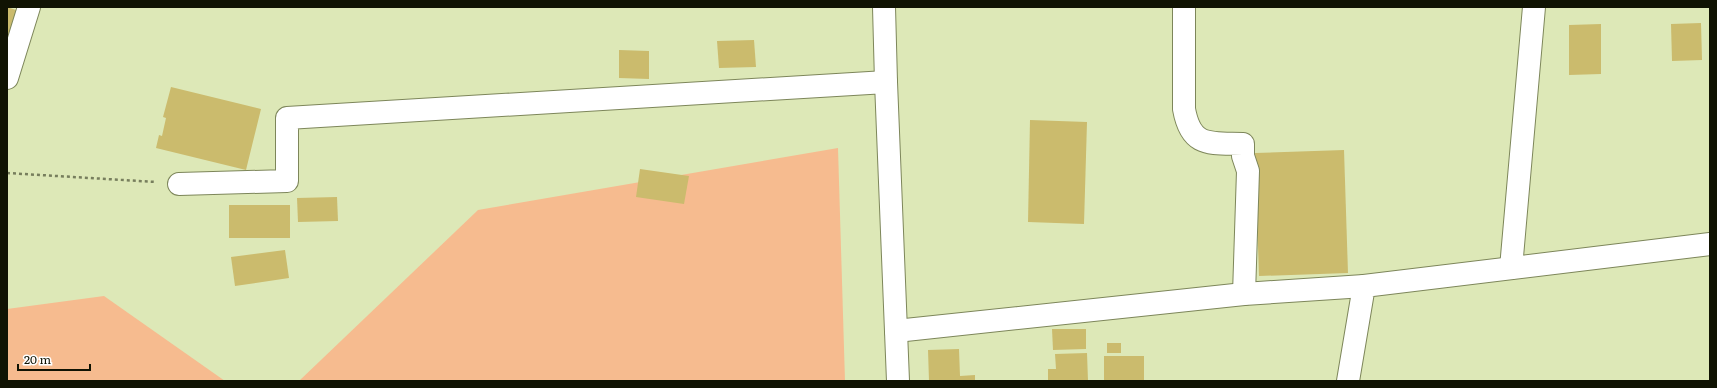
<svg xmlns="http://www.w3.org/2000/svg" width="1717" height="388" font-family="Literata,serif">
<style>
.green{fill:#f6bb8f}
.building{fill:#cbbb6d}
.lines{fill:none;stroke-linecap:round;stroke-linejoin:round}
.minor-casing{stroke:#7d865a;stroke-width:24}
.path{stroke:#777e5d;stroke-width:2.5;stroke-dasharray:3 3;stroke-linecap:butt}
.minor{stroke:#fff;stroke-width:22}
</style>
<rect width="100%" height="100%" fill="#dde8b7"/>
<g class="green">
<path d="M 838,148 L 845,381 L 299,381 L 478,210 Z"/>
<path d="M 104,296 L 225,381 L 7,381 L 7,309 Z"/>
</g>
<g class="building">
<path d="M 7,7 L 22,12 L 7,56 Z"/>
<path d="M 1701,23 L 1702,60 L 1672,61 L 1671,24 Z"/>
<path d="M 1601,24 L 1601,74 L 1569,75 L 1569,25 Z"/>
<path d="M 754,40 L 756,67 L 719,68 L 717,41 Z"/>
<path d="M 619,50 L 649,51 L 649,79 L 619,78 Z"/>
<path d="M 171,87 L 261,109 L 246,170 L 156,148 L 159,135 L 162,136 L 166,118 L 163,117 Z"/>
<path d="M 1030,120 L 1087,122 L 1084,224 L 1028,222 Z"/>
<path d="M 1344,150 L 1348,273 L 1259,276 L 1255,153 Z"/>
<path d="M 640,169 L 689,176 L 684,204 L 636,197 Z"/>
<path d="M 337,197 L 338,221 L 298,222 L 297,198 Z"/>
<rect x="229" y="205" width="61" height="33"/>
<path d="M 285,250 L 289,278 L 235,286 L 231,257 Z"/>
<path d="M 1052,329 L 1086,329 L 1086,349 L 1053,350 Z"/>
<rect x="1107" y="343" width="14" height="10"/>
<path d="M 959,349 L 960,376 L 975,375 L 975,381 L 929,381 L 928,350 Z"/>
<path d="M 1087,353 L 1088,381 L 1048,381 L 1048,369 L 1056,369 L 1055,354 Z"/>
<rect x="1104" y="356" width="40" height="25"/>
</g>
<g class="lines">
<defs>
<g id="minor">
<path d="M 884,7 L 886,82"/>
<path d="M 1184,7 L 1184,109 C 1191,148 1210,143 1243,144 L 1243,156 L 1248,171 L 1244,294"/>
<path d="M 7,78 L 29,7"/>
<path d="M 179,184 L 287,181 L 287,118 L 886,82 L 898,381"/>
<path d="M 1511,268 L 1534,7"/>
<path d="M 896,331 L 1244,294 L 1364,286"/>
<path d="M 1348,381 L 1364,286 L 1710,244"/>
</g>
</defs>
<use href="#minor" class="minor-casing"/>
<path class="path" d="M 7,173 L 156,182"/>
<use href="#minor" class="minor"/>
</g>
<rect width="1717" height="388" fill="none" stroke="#101303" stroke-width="16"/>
<path d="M18 364v6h72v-6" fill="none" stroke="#101303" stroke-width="2"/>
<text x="24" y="364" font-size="12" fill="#101303" stroke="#ffffff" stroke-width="3" paint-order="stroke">20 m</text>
</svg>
